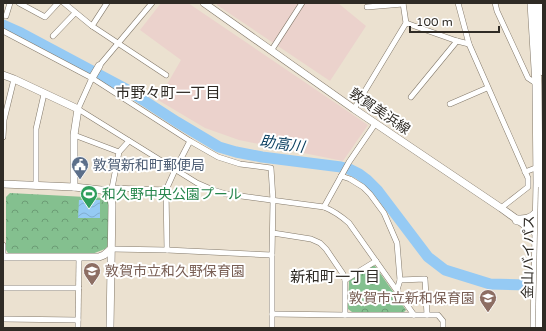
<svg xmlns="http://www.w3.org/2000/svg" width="546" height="331" font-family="'Varela Round','Noto Sans JP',sans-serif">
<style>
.commercial{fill:#ebd2cc}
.park{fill:url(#park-crowns)}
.water{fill:url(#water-waves)}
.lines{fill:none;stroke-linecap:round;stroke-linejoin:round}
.river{stroke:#95caf4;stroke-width:11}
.street-casing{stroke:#83796a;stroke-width:6}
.secondary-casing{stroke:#83796a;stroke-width:8}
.highway-casing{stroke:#83796a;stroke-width:10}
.street{stroke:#fff;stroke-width:5}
.secondary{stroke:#fff;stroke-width:7}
.highway{stroke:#fff;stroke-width:9}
.highway-bridge-casing{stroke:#83796a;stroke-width:10;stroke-linecap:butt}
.highway-bridge{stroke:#fff;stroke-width:9}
.labels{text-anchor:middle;stroke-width:4;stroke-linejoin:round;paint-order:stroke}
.street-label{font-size:14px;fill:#2f2b25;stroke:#fff}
.service-label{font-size:14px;fill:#4e5e75;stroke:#fff;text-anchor:start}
.leisure-label{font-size:14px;fill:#27864d;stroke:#fff;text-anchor:start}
.education-label{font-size:14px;fill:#785e54;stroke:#fff;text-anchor:start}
.neighbourhood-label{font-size:15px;fill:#2f2b25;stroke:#fff}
.water-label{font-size:15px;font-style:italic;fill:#053b5d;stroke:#fff}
</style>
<defs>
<pattern id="park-crowns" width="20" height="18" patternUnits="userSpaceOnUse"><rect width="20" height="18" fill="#84c08f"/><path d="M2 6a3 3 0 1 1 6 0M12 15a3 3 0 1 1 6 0" fill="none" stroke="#6c9c75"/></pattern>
<pattern id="water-waves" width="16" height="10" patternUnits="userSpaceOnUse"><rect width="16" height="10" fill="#95caf4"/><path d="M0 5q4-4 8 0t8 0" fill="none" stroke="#81aed1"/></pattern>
</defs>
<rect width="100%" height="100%" fill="#ebe1d0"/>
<g class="commercial">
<path d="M 161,3 L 188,3 L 368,125 L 343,161 L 239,140 L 205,128 L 158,100 L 181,60 L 140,30 Z"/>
<path d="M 217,3 L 338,3 L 366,26 L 330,81 L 217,5 Z"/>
</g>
<g class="park">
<path d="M 10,193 L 105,198 L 108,201 L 108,246 L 105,249 L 92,254 L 8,253 L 6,250 L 6,197 Z"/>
<path d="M 371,266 L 375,266 L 406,310 L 404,312 L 352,312 L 348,309 L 349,281 Z"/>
</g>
<path class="water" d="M 79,200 L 100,200 L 100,218 L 78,218 Z"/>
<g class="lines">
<path class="river" d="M 3,25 L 21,33 L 126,89 L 177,122 L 219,147 L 236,152 L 262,157 L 341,167 L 349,169 L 359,174 L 367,180 L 378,191 L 428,257 L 445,270 L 490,284 L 527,285 L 543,287"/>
<defs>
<g id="street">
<path d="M 19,3 L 45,17 L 58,3"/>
<path d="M 64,3 L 92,26 L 166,75"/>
<path d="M 458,3 L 469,44 L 528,178 L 528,187 L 501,208"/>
<path d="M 495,3 L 497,11 L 528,78 L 537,84"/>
<path d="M 367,7 L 403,4"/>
<path d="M 6,16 L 10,3"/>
<path d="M 406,23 L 457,41 L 469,44"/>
<path d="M 92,26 L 107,3"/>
<path d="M 3,31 L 92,78 L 190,141 L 218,157 L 240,164 L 271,168 L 273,200 L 272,255 L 272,328"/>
<path d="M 53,36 L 75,13"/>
<path d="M 271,51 L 302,3"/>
<path d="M 99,66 L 152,3"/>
<path d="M 92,78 L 78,109 L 197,183 L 213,190 L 226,194 L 324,207 C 334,211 341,216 349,223 L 414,315"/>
<path d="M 411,97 L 457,41"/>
<path d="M 450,104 L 487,88"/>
<path d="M 354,109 L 406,23 L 403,3"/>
<path d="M 74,135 L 119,152"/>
<path d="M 3,137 L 4,120 L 14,79"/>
<path d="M 525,172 L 543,165"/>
<path d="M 341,176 L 350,179 L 363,187 L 370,194 L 384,213 L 397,243 L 400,280 L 397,290"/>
<path d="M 36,186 L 36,129 L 44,94"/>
<path d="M 112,188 L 166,190"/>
<path d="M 109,192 L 112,188 L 119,152 L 129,141"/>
<path d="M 324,207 L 349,162 L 375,124"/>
<path d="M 273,233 L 311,239 L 320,243 L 326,249 L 343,274 L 345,280 L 376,261"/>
<path d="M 3,245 L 3,258"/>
<path d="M 111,249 L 167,250 L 272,255"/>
<path d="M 167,250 L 166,190 L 175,170 L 190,141"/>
<path d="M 400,280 L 425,279 L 427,315"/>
<path d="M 3,288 L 79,288"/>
<path d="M 272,314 L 345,315 L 438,315 L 443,321 L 443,328"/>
<path d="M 345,315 L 345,280"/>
<path d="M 3,319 L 78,320"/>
<path d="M 78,328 L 79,257"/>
</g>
<g id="secondary">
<path d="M 204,3 L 354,109 L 501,208 L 540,236"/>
<path d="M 3,75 L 14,79 L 78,109 L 74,135 L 74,187"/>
<path d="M 92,78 L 99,66"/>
<path d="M 3,184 L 74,187 L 101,190 L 109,192 L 111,197 L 112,205 L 110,328"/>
<path d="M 3,257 L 99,257 L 104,255 L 111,249"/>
</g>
<g id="highway">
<path d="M 532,3 L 537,85 L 538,183 L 535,328"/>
<path d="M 539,3 L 543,71"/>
<path d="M 517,220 C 526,220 530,220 537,213"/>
</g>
</defs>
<use href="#street" class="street-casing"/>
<use href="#secondary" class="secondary-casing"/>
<use href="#highway" class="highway-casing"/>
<use href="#street" class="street"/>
<use href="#secondary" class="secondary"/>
<use href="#highway" class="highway"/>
<defs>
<path id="highway-bridge" d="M 540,328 L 543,187"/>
</defs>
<use href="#highway-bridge" class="highway-bridge-casing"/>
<use href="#highway-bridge" class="highway-bridge"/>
</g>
<defs>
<symbol id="civic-pin" viewBox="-11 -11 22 30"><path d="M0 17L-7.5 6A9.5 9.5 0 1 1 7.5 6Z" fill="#5c6f8a" stroke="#fff"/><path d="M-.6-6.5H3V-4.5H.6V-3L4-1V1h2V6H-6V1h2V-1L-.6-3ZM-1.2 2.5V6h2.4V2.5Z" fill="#fff"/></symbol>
<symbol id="stadium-pin" viewBox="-11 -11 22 30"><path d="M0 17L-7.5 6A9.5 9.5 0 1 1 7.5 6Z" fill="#2e9e5b" stroke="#fff"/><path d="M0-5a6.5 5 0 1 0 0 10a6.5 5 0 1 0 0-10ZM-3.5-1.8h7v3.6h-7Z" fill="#fff"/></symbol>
<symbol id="school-pin" viewBox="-11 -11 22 30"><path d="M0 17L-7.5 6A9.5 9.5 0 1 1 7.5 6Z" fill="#8d6e63" stroke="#fff"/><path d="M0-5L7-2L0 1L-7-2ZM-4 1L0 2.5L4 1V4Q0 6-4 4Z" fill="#fff"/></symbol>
</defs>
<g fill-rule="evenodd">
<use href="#civic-pin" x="70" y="155" width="20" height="27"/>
<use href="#stadium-pin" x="79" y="184" width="20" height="27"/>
<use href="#school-pin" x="82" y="261" width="20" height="27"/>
<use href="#school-pin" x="478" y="288" width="20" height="27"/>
</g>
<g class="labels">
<g class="street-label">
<text transform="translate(380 111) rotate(34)" y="5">敦賀美浜線</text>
<text transform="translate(528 257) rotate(-89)" y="5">金山バイパス</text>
</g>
<g class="service-label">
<text x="93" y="170">敦賀新和町郵便局</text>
</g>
<g class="leisure-label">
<text x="102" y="199">和久野中央公園プール</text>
</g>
<g class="education-label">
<text x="105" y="276">敦賀市立和久野保育園</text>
<text x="475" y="303" text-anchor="end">敦賀市立新和保育園</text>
</g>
<g class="neighbourhood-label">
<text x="168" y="98">市野々町一丁目</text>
<text x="335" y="282">新和町一丁目</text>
</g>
<g class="water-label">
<text transform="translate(282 144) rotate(8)" y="5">助高川</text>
</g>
</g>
<rect width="546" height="331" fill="none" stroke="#2f2b25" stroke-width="8"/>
<path d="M410 26v6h89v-6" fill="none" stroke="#2f2b25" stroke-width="2"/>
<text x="416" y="26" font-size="12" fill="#2f2b25" stroke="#ffffff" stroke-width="3" paint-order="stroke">100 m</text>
</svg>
